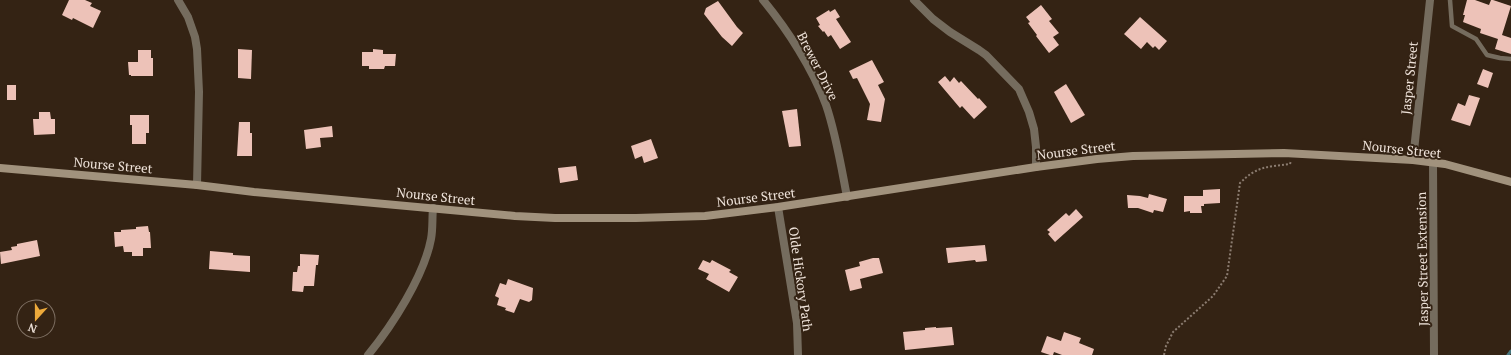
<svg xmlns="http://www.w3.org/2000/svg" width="1511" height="355" font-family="'PT Serif',serif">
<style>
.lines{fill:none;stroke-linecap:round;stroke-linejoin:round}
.stream{stroke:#47757c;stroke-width:3}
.building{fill:#edc2b8}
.path{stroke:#8b7c70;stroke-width:2;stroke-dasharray:2 2;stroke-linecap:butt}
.lane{stroke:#756c5e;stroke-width:4.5}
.street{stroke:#756c5e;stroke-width:8}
.secondary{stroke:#a1927d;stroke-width:8}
.labels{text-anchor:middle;stroke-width:4;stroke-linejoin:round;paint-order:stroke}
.street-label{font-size:13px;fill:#efe3da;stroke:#342314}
</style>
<rect width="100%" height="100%" fill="#342314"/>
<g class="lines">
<path class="stream" d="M 1508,355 L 1511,351"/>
</g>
<g class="building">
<path d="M 69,0 L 85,0 L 92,3 L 90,6 L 101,11 L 93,28 L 73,18 L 72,20 L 62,15 Z"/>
<path d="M 1467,0 L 1475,0 L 1489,5 L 1491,0 L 1493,0 L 1511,6 L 1502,35 L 1511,38 L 1511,54 L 1495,49 L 1498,39 L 1480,33 L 1481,29 L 1463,22 L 1465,15 L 1463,15 Z"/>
<path d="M 718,1 L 737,27 L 743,33 L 732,46 L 722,37 L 704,14 L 706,8 Z"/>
<path d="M 1041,5 L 1052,19 L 1049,21 L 1059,33 L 1053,37 L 1059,45 L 1049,53 L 1036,36 L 1037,35 L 1028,23 L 1030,22 L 1026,17 Z"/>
<path d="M 835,9 L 840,17 L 836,19 L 851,42 L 840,49 L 831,35 L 828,37 L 824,31 L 823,32 L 818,26 L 820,25 L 816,18 L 829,10 L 830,12 Z"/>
<path d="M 1140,17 L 1167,41 L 1159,50 L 1155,46 L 1153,48 L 1147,42 L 1141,49 L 1124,34 Z"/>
<path d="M 238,49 L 252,50 L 251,79 L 238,78 Z"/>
<path d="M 373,49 L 383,50 L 383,54 L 396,54 L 395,66 L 385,66 L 384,69 L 369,69 L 369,66 L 362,66 L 362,52 L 373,52 Z"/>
<path d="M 138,50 L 151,50 L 151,58 L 153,58 L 153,76 L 131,76 L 131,75 L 129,75 L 128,62 L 138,62 Z"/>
<path d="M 872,60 L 884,82 L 878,85 L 885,99 L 881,122 L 867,120 L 870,104 L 857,78 L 853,79 L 849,71 Z"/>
<path d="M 1483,69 L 1493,73 L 1488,88 L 1477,84 Z"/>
<path d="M 945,76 L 950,82 L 954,77 L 959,83 L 961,81 L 978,99 L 979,98 L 987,107 L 974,119 L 962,106 L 960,108 L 938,82 Z"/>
<path d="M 1066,84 L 1085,115 L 1071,123 L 1054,92 Z"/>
<rect x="7" y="85" width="9" height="15"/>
<path d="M 1469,95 L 1480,98 L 1470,126 L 1451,120 L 1458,103 L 1465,106 Z"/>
<path d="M 797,109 L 801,146 L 789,147 L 782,111 Z"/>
<path d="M 39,112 L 50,112 L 51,119 L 55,119 L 55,134 L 34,135 L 33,119 L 39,119 Z"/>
<path d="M 130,115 L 149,115 L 149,133 L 146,133 L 146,144 L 132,144 L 132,125 L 130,125 Z"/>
<path d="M 239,122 L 250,122 L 250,133 L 252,133 L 252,156 L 237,156 Z"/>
<path d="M 332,126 L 333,137 L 320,138 L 321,147 L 306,149 L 304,130 Z"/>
<path d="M 651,139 L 658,158 L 644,163 L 642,156 L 635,159 L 631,146 Z"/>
<path d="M 576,166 L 578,180 L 560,183 L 558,168 Z"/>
<path d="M 1220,189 L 1220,203 L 1204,204 L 1204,206 L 1201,206 L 1202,213 L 1190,213 L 1190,211 L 1184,212 L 1184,196 L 1203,196 L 1203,190 Z"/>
<path d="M 1149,194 L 1167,199 L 1163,212 L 1154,210 L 1153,213 L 1138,208 L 1128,208 L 1127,195 L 1140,196 L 1148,198 Z"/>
<path d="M 1076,209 L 1083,217 L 1055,242 L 1048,234 L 1050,232 L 1047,230 L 1066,213 L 1069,216 Z"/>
<path d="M 148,226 L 149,232 L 150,232 L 151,248 L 143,248 L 143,256 L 132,256 L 132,252 L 124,252 L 123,246 L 115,247 L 114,232 L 121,232 L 121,230 L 136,229 L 136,227 Z"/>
<path d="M 37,240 L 40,256 L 1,264 L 0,252 L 12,250 L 11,247 L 17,246 L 17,244 Z"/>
<path d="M 985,245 L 987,261 L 976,262 L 975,260 L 948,263 L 946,248 Z"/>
<path d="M 210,251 L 233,253 L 233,255 L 250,256 L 250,272 L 209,269 Z"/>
<path d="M 300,254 L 319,255 L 318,265 L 316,265 L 314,286 L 304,286 L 303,292 L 292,291 L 293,272 L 297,272 L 298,266 L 300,266 Z"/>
<path d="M 873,258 L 879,258 L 883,273 L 860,279 L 862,288 L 850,291 L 845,270 L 860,266 L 859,262 Z"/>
<path d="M 703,260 L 710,263 L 712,260 L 731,270 L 729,272 L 738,277 L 729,292 L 706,279 L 709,274 L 698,269 Z"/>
<path d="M 508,279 L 533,288 L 532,300 L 529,302 L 520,299 L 514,313 L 505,310 L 506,308 L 497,305 L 499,298 L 495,296 L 500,283 L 506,285 Z"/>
<path d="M 936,327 L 936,328 L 952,327 L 954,345 L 905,350 L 903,332 L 925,330 L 925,328 Z"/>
<path d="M 1064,332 L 1081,338 L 1079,343 L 1094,349 L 1092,355 L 1062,355 L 1054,352 L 1053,355 L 1050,355 L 1041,352 L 1047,336 L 1061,341 Z"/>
</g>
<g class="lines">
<path class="path" d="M 1164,355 L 1166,346 L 1173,332 L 1213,296 L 1227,276 L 1240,183 C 1257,166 1267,167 1290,164 L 1291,161"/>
<path class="lane" d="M 1450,0 L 1452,26 L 1476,39 L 1487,55 L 1500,58 L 1511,59"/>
<g class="street">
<path d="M 178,0 L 188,17 L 195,37 L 197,49 L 199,92 L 197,185"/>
<path d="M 763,0 C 787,29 813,69 826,105 C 836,134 841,166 847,197"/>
<path d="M 914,0 L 933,19 L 950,32 L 979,50 L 986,55 L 1019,89 L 1029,112 L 1034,129 L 1036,147 L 1036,167"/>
<path d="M 1413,160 L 1430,0"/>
<path d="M 1433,162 L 1434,355"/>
<path d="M 778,207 L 797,323 L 798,355"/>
<path d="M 368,355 C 392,326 424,276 431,239 C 433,229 432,218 433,208"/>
</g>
<path class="secondary" d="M 0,168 L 197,185 L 254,192 L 515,216 L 555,218 L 636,218 L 705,216 L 778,207 L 1036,167 L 1097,159 L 1133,156 L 1284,153 L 1413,160 L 1445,164 L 1511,182"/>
</g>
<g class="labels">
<g class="street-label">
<text transform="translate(818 66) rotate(63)" y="5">Brewer Drive</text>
<text transform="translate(1409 78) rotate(-84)" y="5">Jasper Street</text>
<text transform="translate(1402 149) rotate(6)" y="5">Nourse Street</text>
<text transform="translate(1076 150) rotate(-7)" y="5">Nourse Street</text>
<text transform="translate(113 165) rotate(5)" y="5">Nourse Street</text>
<text transform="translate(436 196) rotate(6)" y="5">Nourse Street</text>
<text transform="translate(756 197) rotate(-7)" y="5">Nourse Street</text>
<text transform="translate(1422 259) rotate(-91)" y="5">Jasper Street Extension</text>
<text transform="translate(801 279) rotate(82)" y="5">Olde Hickory Path</text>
</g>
</g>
<g transform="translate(36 319) rotate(201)"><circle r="19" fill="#342314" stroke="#7f7063"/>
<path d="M0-3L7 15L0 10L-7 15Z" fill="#eca93b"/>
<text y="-6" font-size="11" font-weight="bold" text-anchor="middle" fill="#efe3da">N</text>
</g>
</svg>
